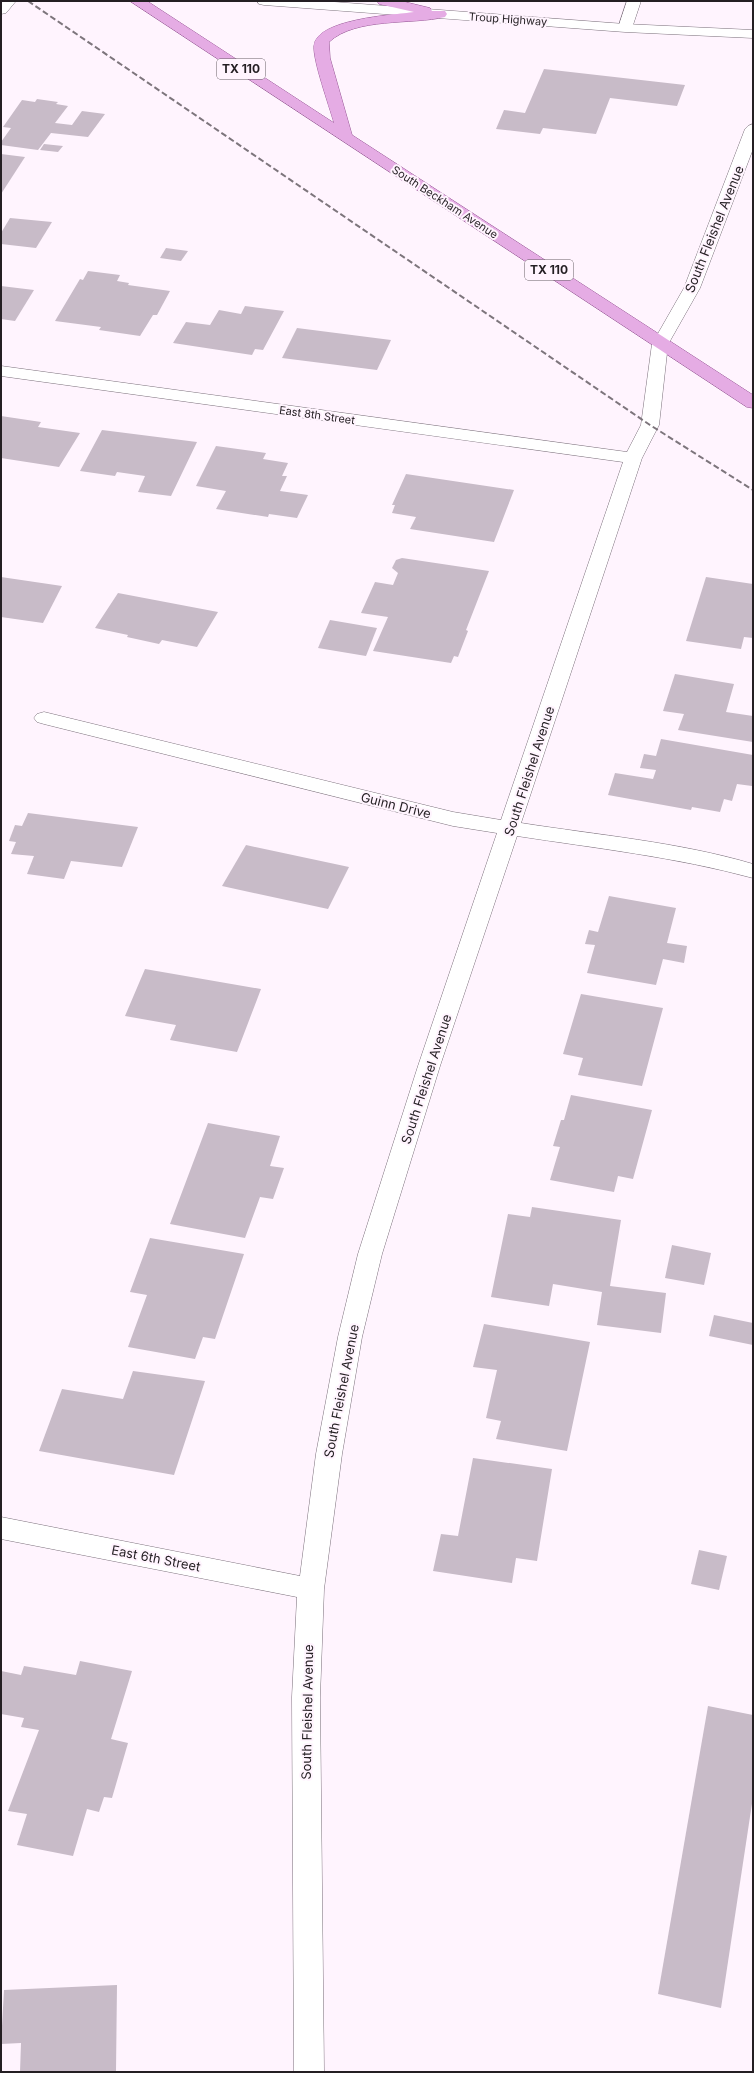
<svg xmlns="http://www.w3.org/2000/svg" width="754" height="2073" font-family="Inter,sans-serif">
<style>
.building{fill:#c8bbc8}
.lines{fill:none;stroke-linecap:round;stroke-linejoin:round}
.street-casing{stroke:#7b707b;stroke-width:1}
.secondary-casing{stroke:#7b707b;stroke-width:1}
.primary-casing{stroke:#965695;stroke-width:1}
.street{fill:#fff;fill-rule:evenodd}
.secondary{fill:#fff;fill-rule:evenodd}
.primary{fill:#e5ace4;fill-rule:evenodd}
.rail{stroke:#7d757c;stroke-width:2;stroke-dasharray:6 3;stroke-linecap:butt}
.labels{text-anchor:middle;stroke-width:4;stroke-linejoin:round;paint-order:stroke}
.far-street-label{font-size:11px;fill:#241f23;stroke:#fff4fe}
.shield{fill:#fff4fe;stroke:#665f65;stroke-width:1}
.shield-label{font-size:12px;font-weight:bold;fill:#241f23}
.street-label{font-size:13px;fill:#241f23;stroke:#fff4fe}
</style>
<rect width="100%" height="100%" fill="#fff4fe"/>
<g class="building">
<path d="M 544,69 L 685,85 L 677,106 L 610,98 L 596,134 L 543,128 L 540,134 L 496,129 L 504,110 L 525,113 Z"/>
<path d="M 37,99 L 58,102 L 56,104 L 68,106 L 55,123 L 72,125 L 82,111 L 105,114 L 88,137 L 51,133 L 38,150 L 1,145 L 1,142 L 11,128 L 3,127 L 22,100 L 35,102 Z"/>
<path d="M 44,144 L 63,146 L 58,152 L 40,150 Z"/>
<path d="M 1,154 L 25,157 L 1,194 Z"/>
<path d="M 10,218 L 52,222 L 36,248 L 1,244 L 1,233 Z"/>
<path d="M 166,248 L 188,251 L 181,261 L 160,258 Z"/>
<path d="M 88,271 L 120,275 L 117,281 L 129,283 L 128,285 L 170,291 L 157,315 L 153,315 L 140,336 L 99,330 L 101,327 L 55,321 L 80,279 L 83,280 Z"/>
<path d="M 1,286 L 34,290 L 15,321 L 1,319 Z"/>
<path d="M 245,306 L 284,311 L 263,350 L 255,349 L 252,355 L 173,343 L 186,322 L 210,325 L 219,310 L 241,314 Z"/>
<path d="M 297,328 L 391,340 L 377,370 L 282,358 Z"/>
<path d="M 1,416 L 41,422 L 38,427 L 80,433 L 59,467 L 1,458 Z"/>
<path d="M 102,430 L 197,442 L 171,496 L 138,492 L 145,476 L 117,472 L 115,476 L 80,471 Z"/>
<path d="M 216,446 L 266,453 L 263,459 L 288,463 L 282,476 L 287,476 L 280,491 L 308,495 L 297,518 L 269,514 L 268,517 L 216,509 L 226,491 L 196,486 Z"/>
<path d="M 406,474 L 514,490 L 494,542 L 410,529 L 416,517 L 392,513 L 395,505 L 392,505 Z"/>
<path d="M 402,558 L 489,571 L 466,630 L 468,631 L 458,657 L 454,656 L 451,663 L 373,651 L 388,617 L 361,613 L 375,582 L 393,585 L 398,573 L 392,568 L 396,560 Z"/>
<path d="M 1,577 L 62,586 L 43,623 L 1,617 Z"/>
<path d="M 706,577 L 753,584 L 753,638 L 744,637 L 741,649 L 686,641 Z"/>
<path d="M 118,593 L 218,612 L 197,647 L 162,640 L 159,644 L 127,637 L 128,635 L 95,628 Z"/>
<path d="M 330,620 L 377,628 L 366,656 L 318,648 Z"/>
<path d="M 675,674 L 734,684 L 726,712 L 753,716 L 753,742 L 678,730 L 684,714 L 663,711 Z"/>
<path d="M 661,739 L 753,755 L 752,786 L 737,784 L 732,801 L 724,799 L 720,812 L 692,807 L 691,810 L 608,795 L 615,773 L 653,779 L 656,770 L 640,768 L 644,754 L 656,756 Z"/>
<path d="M 28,813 L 138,827 L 122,867 L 71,861 L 64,879 L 27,874 L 34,856 L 11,854 L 16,842 L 9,841 L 15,825 L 22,826 Z"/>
<path d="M 246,845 L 349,867 L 328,909 L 222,886 Z"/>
<path d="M 609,896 L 676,908 L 667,943 L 687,946 L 684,963 L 663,959 L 656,985 L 587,973 L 595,945 L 585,944 L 589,930 L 598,932 Z"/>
<path d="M 145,969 L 261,989 L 237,1052 L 170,1040 L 176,1025 L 125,1016 Z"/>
<path d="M 581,994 L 663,1008 L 642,1086 L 578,1075 L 583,1058 L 563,1054 Z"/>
<path d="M 571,1095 L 652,1110 L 633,1179 L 618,1176 L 614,1192 L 550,1180 L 560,1147 L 553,1146 L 561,1120 L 564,1120 Z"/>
<path d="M 208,1123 L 280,1136 L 270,1166 L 284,1168 L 273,1199 L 260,1197 L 245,1238 L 170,1224 Z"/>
<path d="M 532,1207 L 621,1220 L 610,1286 L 666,1293 L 661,1333 L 597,1325 L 602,1292 L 553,1284 L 549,1306 L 491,1297 L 508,1214 L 530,1217 Z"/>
<path d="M 150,1238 L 244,1254 L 215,1339 L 203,1337 L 195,1359 L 128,1347 L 147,1295 L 130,1292 Z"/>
<path d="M 672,1245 L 711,1253 L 704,1285 L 665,1278 Z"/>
<path d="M 714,1315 L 753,1323 L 753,1345 L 709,1336 Z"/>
<path d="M 484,1324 L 590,1342 L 567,1451 L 496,1439 L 501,1421 L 486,1418 L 497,1370 L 473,1367 Z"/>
<path d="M 133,1371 L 205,1381 L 174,1475 L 39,1451 L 62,1389 L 123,1399 Z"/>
<path d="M 473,1458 L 552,1469 L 537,1561 L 516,1558 L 512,1583 L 433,1571 L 441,1534 L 458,1536 Z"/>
<path d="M 699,1550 L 727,1556 L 719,1590 L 691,1584 Z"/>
<path d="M 80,1661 L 132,1671 L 111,1739 L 128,1743 L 112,1798 L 104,1797 L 99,1812 L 87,1809 L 73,1856 L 17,1845 L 27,1814 L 8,1811 L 39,1730 L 21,1727 L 24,1718 L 1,1714 L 1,1671 L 21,1675 L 24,1666 L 76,1675 Z"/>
<path d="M 708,1706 L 753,1715 L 753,1797 L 721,2008 L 658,1994 Z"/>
<path d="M 117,1985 L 116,2072 L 20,2072 L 21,2043 L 1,2044 L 4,1990 Z"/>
</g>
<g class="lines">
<defs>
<g id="street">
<path d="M 1,1 L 16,1 L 6,13 L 1,14 Z"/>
<path d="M 627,1 L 641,1 L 632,28 L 630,31 L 620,31 L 618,28 Z"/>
<path d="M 660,339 L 666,340 L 668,344 L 659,425 L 642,458 L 521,823 C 597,835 679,842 753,864 L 753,878 C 676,857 595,848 517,836 L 440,1066 L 382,1254 L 362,1337 L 342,1454 L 324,1589 L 320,1697 L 324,2072 L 294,2072 L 292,1697 L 297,1597 L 1,1539 L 1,1517 L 300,1576 L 316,1454 L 338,1337 L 358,1254 L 418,1066 L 497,833 L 453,826 L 44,724 L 37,722 L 34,718 L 37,714 L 44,712 L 453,812 L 501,820 L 623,462 L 1,376 L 1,366 L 627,452 L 641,425 L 652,344 L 654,340 Z"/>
</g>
<g id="secondary">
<path d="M 257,1 L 321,1 L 625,24 L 753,30 L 753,38 L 625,32 L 264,5 L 259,4 Z"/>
<path d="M 753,124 L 753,149 L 700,288 L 666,348 L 660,349 L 654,348 L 652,344 L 684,288 L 745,129 L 748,126 Z"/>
</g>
<path id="primary" d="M 130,1 L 147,1 L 334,123 C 329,105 313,61 314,46 C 316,19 393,15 414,12 L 379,4 L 377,1 L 401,1 L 430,8 L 432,11 L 445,11 L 447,14 L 445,17 C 412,25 356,17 329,42 L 330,58 L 352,135 L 753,395 L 753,408 L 747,407 Z"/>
</defs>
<use href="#street" class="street-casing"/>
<use href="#secondary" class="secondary-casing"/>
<use href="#primary" class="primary-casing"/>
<use href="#street" class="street"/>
<use href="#secondary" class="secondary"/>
<use href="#primary" class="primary"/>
<path class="rail" d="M 28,1 L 650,425 L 753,490"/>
</g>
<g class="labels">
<g class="far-street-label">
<text transform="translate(508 19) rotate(4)" y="4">Troup Highway</text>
<text transform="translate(445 202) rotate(33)" y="4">South Beckham Avenue</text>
<text transform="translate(317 415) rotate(8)" y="4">East 8th Street</text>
</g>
<g class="shield">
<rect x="217" y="59" width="48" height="20" rx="3"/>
<rect x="525" y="260" width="48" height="20" rx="3"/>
</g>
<g class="shield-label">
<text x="241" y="73">TX 110</text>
<text x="549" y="274">TX 110</text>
</g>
<g class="street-label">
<text transform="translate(714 229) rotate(-68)" y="5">South Fleishel Avenue</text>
<text transform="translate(529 771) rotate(-72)" y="5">South Fleishel Avenue</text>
<text transform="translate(396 805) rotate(14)" y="5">Guinn Drive</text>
<text transform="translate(426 1079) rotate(-72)" y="5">South Fleishel Avenue</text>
<text transform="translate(341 1391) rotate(-79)" y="5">South Fleishel Avenue</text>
<text transform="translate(156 1558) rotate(11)" y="5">East 6th Street</text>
<text transform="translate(307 1712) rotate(-89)" y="5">South Fleishel Avenue</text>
</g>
</g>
<rect width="754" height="2073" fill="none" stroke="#241f23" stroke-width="4"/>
</svg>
